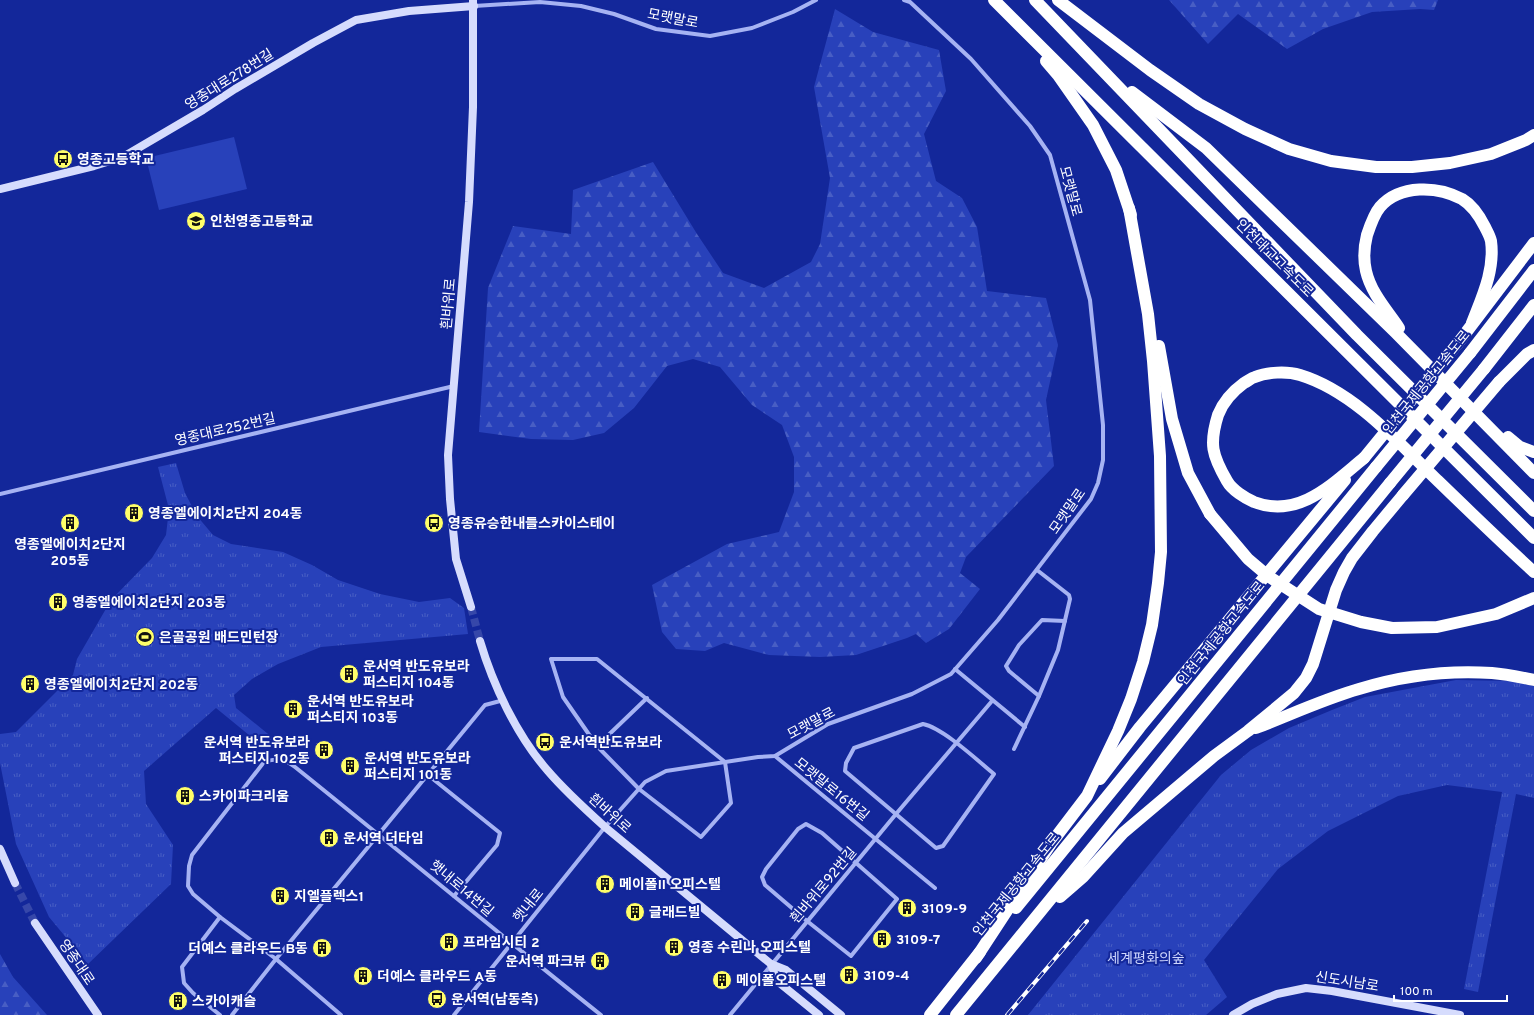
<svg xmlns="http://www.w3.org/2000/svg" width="1534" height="1015" font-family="Overpass,'Noto Sans KR',sans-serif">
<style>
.green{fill:#2841ba}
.forest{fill:url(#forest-firs)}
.park{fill:url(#park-tufts)}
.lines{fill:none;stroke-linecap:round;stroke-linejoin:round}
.secondary-tunnel{stroke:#3647a9;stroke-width:8;stroke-dasharray:8 4;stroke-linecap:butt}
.street{stroke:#a6b3f3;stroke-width:4}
.secondary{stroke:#d6dcfd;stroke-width:8}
.highway{stroke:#fff;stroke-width:12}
.rail-casing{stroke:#fff;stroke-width:4}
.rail{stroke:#13279a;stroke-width:2.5;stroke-dasharray:8;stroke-linecap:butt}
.highway-bridge{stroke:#fff;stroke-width:12}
.labels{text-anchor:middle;stroke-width:4;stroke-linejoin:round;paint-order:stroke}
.street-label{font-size:14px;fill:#fff;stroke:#13279a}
.poi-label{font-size:14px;font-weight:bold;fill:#fff;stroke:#13279a;text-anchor:start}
.park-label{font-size:14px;fill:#ced6fd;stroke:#13279a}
</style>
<defs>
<pattern id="forest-firs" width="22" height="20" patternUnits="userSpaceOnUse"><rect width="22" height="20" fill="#2841ba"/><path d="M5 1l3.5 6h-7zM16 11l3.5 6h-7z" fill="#485ec4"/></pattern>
<pattern id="park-tufts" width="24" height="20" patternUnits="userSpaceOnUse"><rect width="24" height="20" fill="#2841ba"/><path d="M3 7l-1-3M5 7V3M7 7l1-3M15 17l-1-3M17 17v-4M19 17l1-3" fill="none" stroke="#485ec4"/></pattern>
</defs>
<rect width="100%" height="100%" fill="#13279a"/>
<path class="green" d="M 234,137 L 247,189 L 159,210 L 146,158 Z"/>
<g class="forest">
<path d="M 1169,0 L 1438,0 L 1434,10 L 1420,9 L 1372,12 L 1323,29 L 1287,49 L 1238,14 L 1208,44 Z"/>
<path d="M 835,9 L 873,32 L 939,50 L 946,91 L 924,134 L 936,181 L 962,198 L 977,227 L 987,291 L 1046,298 L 1058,345 L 1046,400 L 1054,466 L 966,557 L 960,573 L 980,589 L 949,629 L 926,643 L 916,634 L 907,638 L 856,655 L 820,657 L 769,655 L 724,643 L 705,651 L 676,649 L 662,632 L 652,585 L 727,544 L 779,532 L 794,492 L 794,457 L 782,425 L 752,405 L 720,367 L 693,359 L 667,366 L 634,408 L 604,433 L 573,440 L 531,439 L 479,432 L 488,288 L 513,226 L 571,234 L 573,190 L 653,162 L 697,234 L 723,273 L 764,288 L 811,262 L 820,244 L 830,178 L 814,87 Z"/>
<path d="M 0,954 L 13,977 L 47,1015 L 0,1015 Z"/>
</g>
<g class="park">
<path d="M 176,463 L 185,493 L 197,516 L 213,535 L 231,544 L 283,552 L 312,565 L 338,580 L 380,594 L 419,602 L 450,598 L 464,608 L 468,634 L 321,647 L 278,664 L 252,679 L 234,695 L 236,708 L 273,738 L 266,749 L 216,708 L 144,771 L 146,804 L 173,845 L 171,884 L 88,964 L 49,917 L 16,844 L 0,763 L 0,734 L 16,732 L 73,675 L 77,659 L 111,600 L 152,558 L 166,535 L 169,509 L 158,467 Z"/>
<path d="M 1456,680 L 1512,681 L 1534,686 L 1534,798 L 1516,794 L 1478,992 L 1464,989 L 1502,792 L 1447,785 L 1398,796 L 1328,831 L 1278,869 L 1204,960 L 1227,997 L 1206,1015 L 1028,1015 L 1221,775 L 1251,750 L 1289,728 L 1332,710 L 1365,697 Z"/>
</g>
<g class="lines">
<g class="secondary-tunnel">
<path d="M 471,607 L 480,641"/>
<path d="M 15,883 L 35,923"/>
</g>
<g class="street">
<path d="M 474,6 L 540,2 L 581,6 L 614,14 L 656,29 L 710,36 L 752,28 L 793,12 L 816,0"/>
<path d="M 0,494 L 454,386"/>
<path d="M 551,659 L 597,659 L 725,762 L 731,803 L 701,837 L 639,789 L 597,746 L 563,697 Z"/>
<path d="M 955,669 L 1025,727"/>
<path d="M 1039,696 L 1009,671 L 1006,666 L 1019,645 L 1042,620 L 1065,621"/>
<path d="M 923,724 C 943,728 977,760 994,774 L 943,846 L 936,848 L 845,771 L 846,763 L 854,748 Z"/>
<path d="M 597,746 L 647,698"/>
<path d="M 1014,749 L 1039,696 L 1058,650 L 1070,599 L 1069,595 L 1037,570"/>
<path d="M 775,756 L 935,888"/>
<path d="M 428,775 L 500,833 L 497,845 L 454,896"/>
<path d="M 806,824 L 822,833 L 897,899 L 851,956 L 807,921 L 765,885 L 762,877 L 766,869 L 798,829 Z"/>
<path d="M 220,1015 L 193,993 L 184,983 L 182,967 L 220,917"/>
<path d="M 232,1015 L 276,959 L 485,705 L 504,700"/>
<path d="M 341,1015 L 276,959 L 220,917 L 193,894 L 188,886 L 189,866 L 192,855 L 264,762 C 277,758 283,758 295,767 C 397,849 498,933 601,1015"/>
<path d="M 454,1015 L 605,827 L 645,782 L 666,771 L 758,757 L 775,756 L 828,724 L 912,694 L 951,674 L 998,620 L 1091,499 L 1098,483 L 1103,460 L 1103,425 L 1090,300 L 1050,155 L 1030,126 L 971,59 L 910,2 L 904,0"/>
<path d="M 730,1015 L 896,814 L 992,701"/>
</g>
<g class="secondary">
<path d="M 0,189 L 94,166 L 123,157 L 203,110 L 235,89 L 313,43 L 356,20 L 409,11 L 474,6"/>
<path d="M 471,607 L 456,559 L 450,499 L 448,455 L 469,202 L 473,107 L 473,0"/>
<path d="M 480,641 C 493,685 517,736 548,771 C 565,791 585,809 605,827 L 771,964 L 786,970 L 841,1015"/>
<path d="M 0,849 L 15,883"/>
<path d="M 35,923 L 98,1015"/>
<path d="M 771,964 L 777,981 L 819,1015"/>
<path d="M 1233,1015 L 1252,1004 L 1277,994 L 1306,988 L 1332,991 L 1460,1015"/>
</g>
<g class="highway">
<path d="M 994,0 L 1534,538"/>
<path d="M 1035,0 L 1357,335 L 1534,511"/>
<path d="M 1058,0 L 1150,70 L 1199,104 L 1245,129 L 1289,149 L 1331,161 L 1376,167 L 1412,167 L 1450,163 L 1491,154 L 1526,140 L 1534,135"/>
<path d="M 1046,61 L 1058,75 L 1093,125 L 1116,170 L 1131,215"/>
<path d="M 1132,92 L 1206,148 L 1395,332 L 1534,473"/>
<path d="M 1399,328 C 1387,310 1371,293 1366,271 C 1363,258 1364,247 1367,235 C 1370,226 1374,214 1380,207 C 1400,184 1438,186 1462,199 C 1472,205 1480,217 1485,227 C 1487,231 1490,236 1491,241 C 1495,270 1482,297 1472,323"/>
<path d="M 1458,343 L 1534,243"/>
<path d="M 1159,346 L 1172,419 L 1188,473 L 1210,514"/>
<path d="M 1470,353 L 1534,270"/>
<path d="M 1484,369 L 1534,305"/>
<path d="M 1499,382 L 1527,354 L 1534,350"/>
<path d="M 1508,437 L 1520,447 L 1534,452"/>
<path d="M 1364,458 C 1332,484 1299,519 1254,502 C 1245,498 1232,490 1227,481 C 1212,455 1209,444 1218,415 C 1223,402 1233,391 1244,383 C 1248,381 1251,378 1255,377 C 1267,372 1287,371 1300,375 C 1353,391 1397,441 1436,479 C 1468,510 1501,542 1534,572"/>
<path d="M 1256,728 C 1290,715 1324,699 1359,689 C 1401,676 1447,670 1492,673 C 1506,674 1520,677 1534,680"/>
<path d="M 1100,779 L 1140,727 L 1345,480"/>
<path d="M 1060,897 L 1083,877 L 1123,833 L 1214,756 L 1248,731 L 1294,693 L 1306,678 L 1313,664 L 1336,590 L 1344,572 L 1352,558 L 1373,531 L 1403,495"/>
<path d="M 1016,908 L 1376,467"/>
<path d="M 976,958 L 1052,842 L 1087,796 L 1118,731 L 1131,699 L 1143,662 L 1152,625 L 1158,583 L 1161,552 L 1160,456 L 1153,361 L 1148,314 L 1129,208"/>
<path d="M 930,1015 L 980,952"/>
<path d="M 956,1015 L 1390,483"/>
</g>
<defs>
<path id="rail" d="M 1007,1015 L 1087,921"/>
</defs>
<use href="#rail" class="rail-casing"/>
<use href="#rail" class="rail"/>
<g class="highway-bridge">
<path d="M 1364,458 L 1458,343"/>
<path d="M 1376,467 L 1470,353"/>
<path d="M 1390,483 L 1484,369"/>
<path d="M 1403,495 L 1499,382"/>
<path d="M 1210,514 L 1248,559 L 1268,576 L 1319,609 L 1361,622 L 1392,628 L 1437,627 L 1496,614 L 1534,598"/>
</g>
</g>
<defs>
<symbol id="bus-disc" viewBox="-11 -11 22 22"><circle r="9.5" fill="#fffe69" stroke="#13279a"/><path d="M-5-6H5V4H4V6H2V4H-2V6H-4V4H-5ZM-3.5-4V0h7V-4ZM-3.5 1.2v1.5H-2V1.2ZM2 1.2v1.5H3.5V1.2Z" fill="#111"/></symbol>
<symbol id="school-disc" viewBox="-11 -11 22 22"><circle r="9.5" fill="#fffe69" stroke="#13279a"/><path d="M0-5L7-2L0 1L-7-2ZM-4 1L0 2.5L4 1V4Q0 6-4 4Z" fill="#111"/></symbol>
<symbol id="building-disc" viewBox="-11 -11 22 22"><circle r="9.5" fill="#fffe69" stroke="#13279a"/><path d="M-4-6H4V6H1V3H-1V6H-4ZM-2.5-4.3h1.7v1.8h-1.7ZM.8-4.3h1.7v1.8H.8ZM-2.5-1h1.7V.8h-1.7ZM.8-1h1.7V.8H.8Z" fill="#111"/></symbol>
<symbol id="stadium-disc" viewBox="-11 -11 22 22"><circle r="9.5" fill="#fffe69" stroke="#13279a"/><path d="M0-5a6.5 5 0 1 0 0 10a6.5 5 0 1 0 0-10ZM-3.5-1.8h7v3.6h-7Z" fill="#111"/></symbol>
</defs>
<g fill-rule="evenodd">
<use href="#bus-disc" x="52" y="148" width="22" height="22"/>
<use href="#school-disc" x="185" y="210" width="22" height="22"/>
<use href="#building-disc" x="123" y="502" width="22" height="22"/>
<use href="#building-disc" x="59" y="512" width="22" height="22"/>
<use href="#bus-disc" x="423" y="512" width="22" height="22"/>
<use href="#building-disc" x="47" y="591" width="22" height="22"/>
<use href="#stadium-disc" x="134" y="626" width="22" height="22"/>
<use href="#building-disc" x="338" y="663" width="22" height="22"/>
<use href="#building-disc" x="19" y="673" width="22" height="22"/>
<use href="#building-disc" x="282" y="698" width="22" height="22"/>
<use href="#bus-disc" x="534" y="731" width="22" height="22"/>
<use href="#building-disc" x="313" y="739" width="22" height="22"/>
<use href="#building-disc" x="339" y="755" width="22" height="22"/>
<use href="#building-disc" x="174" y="785" width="22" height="22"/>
<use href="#building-disc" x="318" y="827" width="22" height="22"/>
<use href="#building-disc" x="594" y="873" width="22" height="22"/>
<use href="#building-disc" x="269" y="885" width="22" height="22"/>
<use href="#building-disc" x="896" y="897" width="22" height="22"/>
<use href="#building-disc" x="624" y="901" width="22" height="22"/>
<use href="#building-disc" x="871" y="928" width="22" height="22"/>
<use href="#building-disc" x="438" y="931" width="22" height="22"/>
<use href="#building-disc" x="663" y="936" width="22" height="22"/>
<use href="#building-disc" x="311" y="937" width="22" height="22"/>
<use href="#building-disc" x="589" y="950" width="22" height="22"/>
<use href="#building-disc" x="838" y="964" width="22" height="22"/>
<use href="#building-disc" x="352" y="965" width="22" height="22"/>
<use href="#building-disc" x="711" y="969" width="22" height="22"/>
<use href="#bus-disc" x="426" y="988" width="22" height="22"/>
<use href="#building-disc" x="167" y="990" width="22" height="22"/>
</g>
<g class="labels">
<g class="street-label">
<text transform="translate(673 18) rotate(11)" y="5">모랫말로</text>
<text transform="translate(229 79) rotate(-32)" y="5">영종대로278번길</text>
<text transform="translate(1071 191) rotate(75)" y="5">모랫말로</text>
<text transform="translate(1275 258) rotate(45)" y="5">인천대교고속도로</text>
<text transform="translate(448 304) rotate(-85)" y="5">흰바위로</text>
<text transform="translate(1426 382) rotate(-51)" y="5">인천국제공항고속도로</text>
<text transform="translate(225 429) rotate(-13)" y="5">영종대로252번길</text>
<text transform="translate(1067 511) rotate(-55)" y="5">모랫말로</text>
<text transform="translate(1221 633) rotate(-51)" y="5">인천국제공항고속도로</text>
<text transform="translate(811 723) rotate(-28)" y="5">모랫말로</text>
<text transform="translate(832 789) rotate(39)" y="5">모랫말로16번길</text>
<text transform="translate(610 813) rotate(42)" y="5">흰바위로</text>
<text transform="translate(1016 884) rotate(-51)" y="5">인천국제공항고속도로</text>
<text transform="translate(823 885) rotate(-50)" y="5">흰바위로92번길</text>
<text transform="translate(462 888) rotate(40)" y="5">햇내로14번길</text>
<text transform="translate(528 905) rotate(-51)" y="5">햇내로</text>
<text transform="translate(77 962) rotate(56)" y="5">영종대로</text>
<text transform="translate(1347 981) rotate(9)" y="5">신도시남로</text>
</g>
<g class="poi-label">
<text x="77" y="164">영종고등학교</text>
<text x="210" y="226">인천영종고등학교</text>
<text x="148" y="518">영종엘에이치2단지 204동</text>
<text x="448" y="528">영종유승한내들스카이스테이</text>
<text x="70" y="549" text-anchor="middle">영종엘에이치2단지<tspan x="70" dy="16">205동</tspan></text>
<text x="72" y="607">영종엘에이치2단지 203동</text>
<text x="159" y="642">은골공원 배드민턴장</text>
<text x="363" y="671">운서역 반도유보라<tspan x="363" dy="16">퍼스티지 104동</tspan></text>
<text x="44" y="689">영종엘에이치2단지 202동</text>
<text x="307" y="706">운서역 반도유보라<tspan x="307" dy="16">퍼스티지 103동</tspan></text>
<text x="310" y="747" text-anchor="end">운서역 반도유보라<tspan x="310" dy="16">퍼스티지 102동</tspan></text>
<text x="559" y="747">운서역반도유보라</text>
<text x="364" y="763">운서역 반도유보라<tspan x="364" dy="16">퍼스티지 101동</tspan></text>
<text x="199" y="801">스카이파크리움</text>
<text x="343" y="843">운서역 더타임</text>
<text x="619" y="889">메이폴II 오피스텔</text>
<text x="294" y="901">지엘플렉스1</text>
<text x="921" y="913">3109-9</text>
<text x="649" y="917">글래드빌</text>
<text x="896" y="944">3109-7</text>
<text x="463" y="947">프라임시티 2</text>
<text x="688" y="952">영종 수린나 오피스텔</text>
<text x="308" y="953" text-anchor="end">더예스 클라우드 B동</text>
<text x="586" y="966" text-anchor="end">운서역 파크뷰</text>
<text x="863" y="980">3109-4</text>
<text x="377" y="981">더예스 클라우드 A동</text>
<text x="736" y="985">메이폴오피스텔</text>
<text x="451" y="1004">운서역(남동측)</text>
<text x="192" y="1006">스카이캐슬</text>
</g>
<g class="park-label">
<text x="1146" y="963">세계평화의숲</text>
</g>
</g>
<path d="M1394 995v6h113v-6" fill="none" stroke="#ffffff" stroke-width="2"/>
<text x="1400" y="995" font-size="12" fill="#ffffff" stroke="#13279a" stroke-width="3" paint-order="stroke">100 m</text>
</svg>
